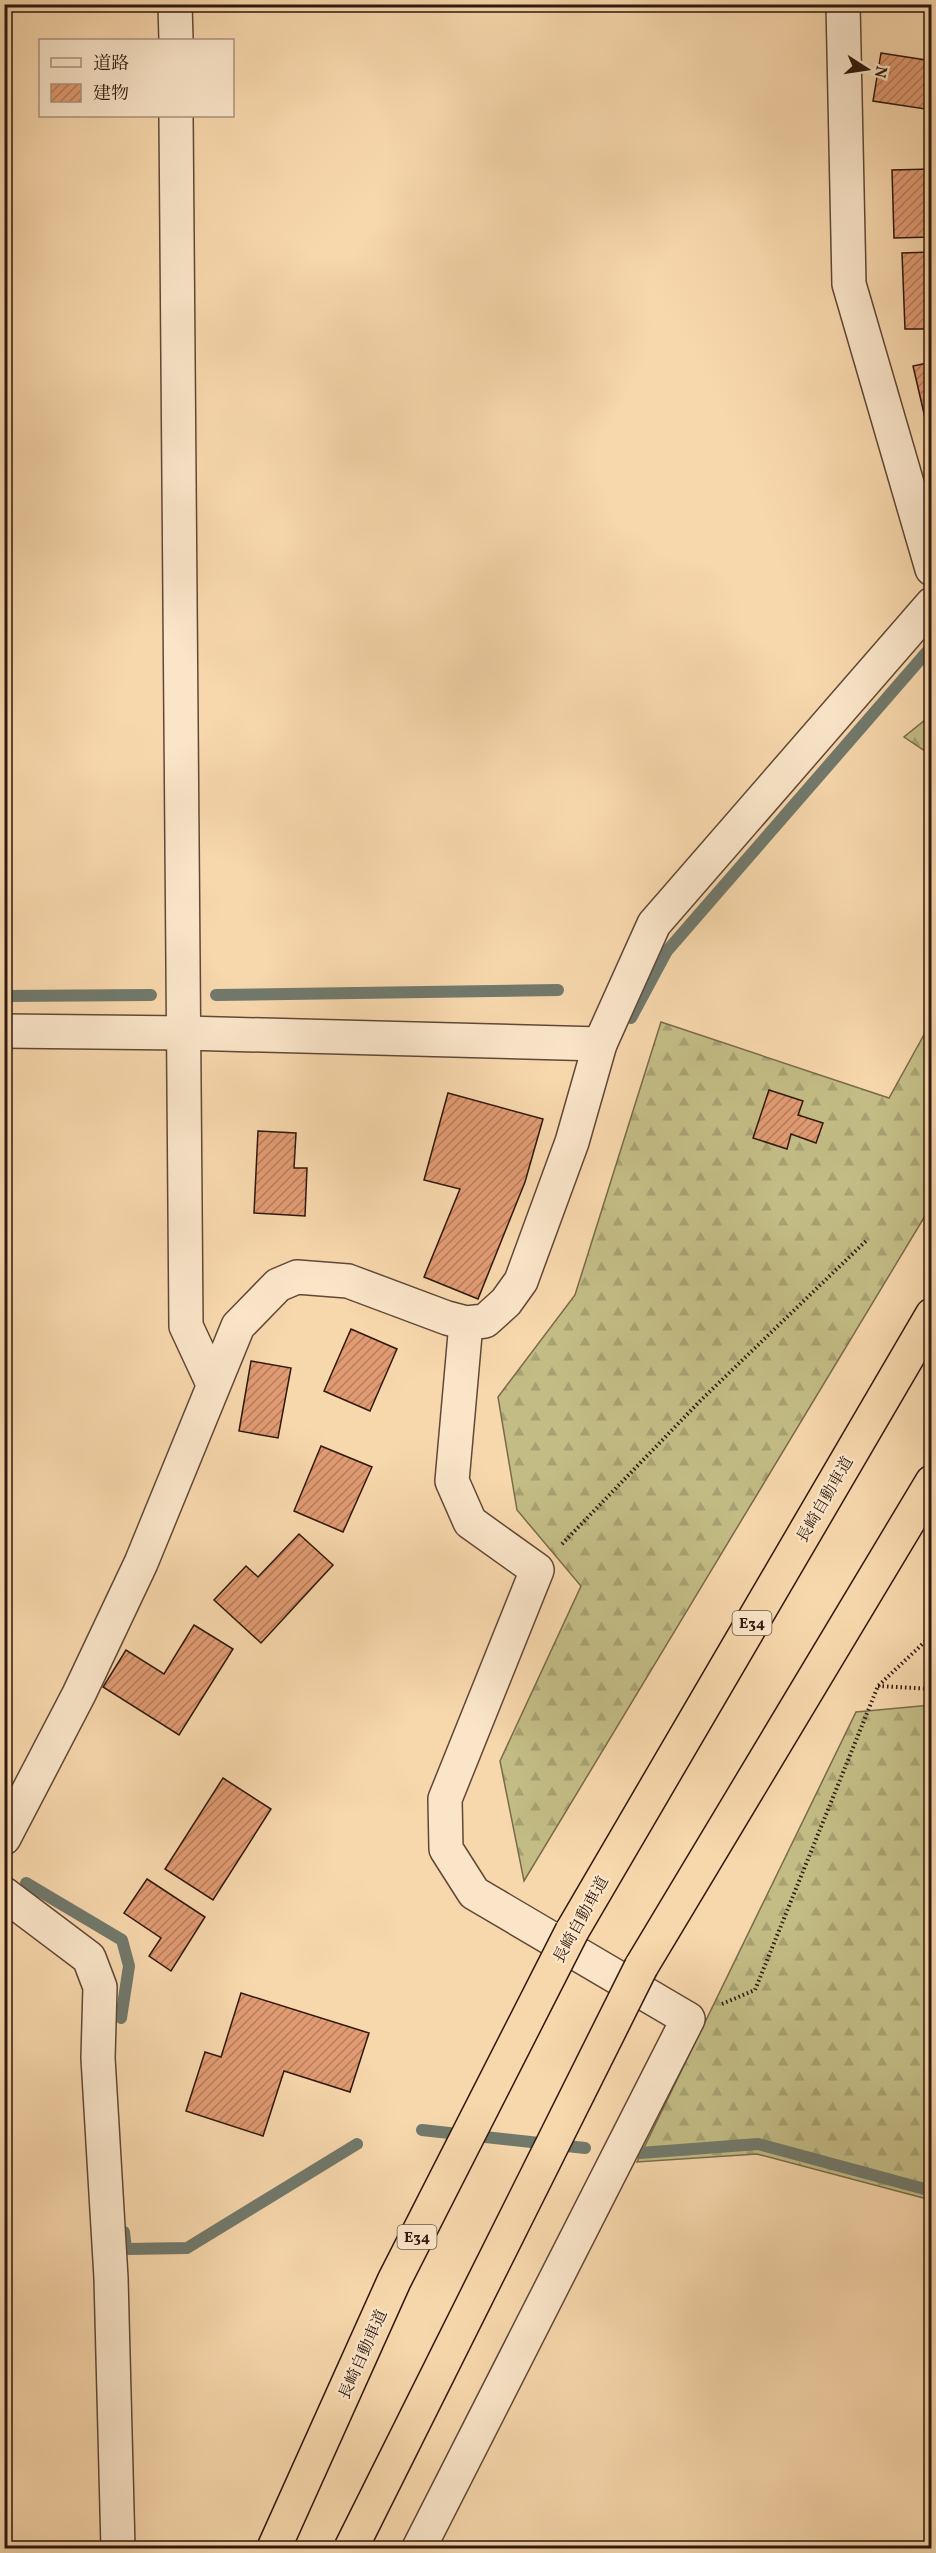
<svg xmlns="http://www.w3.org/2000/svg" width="936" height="2553" font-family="Vollkorn,'Noto Serif JP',serif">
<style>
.forest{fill:url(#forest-firs);stroke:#796a4a;stroke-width:1.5}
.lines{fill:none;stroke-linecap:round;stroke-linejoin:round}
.stream{stroke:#71796c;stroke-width:12}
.building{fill:url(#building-hatch);stroke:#2f180e;stroke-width:1.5}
.minor-casing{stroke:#614836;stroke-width:36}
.highway-casing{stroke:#2f180e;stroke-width:36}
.path{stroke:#2f180e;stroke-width:4;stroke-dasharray:1.5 3;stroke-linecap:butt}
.minor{stroke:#fae5c9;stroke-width:33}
.highway{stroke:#f7d7ac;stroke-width:33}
.highway-bridge-casing{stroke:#2f180e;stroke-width:36;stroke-linecap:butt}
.highway-bridge{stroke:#f7d7ac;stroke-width:33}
.labels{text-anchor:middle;stroke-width:4.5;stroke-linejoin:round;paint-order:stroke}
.shield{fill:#fae5c9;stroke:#6c5646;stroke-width:1.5}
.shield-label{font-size:15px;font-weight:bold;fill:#2f180e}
.street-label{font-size:16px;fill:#2f180e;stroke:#fae5c9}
</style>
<defs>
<pattern id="forest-firs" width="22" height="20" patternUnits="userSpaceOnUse" patternTransform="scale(1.5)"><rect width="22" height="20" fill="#c3bc85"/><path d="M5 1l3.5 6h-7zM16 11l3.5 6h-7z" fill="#a8a172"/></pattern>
<pattern id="building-hatch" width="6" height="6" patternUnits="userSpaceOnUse" patternTransform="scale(1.5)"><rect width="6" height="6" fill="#e19b72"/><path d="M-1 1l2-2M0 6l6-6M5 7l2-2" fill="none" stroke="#b77d5c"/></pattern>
</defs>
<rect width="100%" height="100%" fill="#f7d7ac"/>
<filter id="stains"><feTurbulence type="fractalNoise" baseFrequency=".00333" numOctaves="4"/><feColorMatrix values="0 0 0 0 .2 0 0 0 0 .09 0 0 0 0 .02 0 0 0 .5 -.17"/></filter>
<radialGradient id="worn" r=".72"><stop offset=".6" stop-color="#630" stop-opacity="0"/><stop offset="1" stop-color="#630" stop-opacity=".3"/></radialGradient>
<g class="forest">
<path d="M 931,715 L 931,755 L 904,737 Z"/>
<path d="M 661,1022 L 889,1098 L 931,1022 L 931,1206 L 524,1881 L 500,1761 L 581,1586 L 517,1510 L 498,1397 L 575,1295 Z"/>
<path d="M 931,1705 L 931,2200 L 757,2154 L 637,2162 L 856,1712 Z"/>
</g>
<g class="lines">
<g class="stream">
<path d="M 216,995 L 558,990"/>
<path d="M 4,996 L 151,995"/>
<path d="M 631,1018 L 667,951 L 932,646"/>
<path d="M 26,1883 L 122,1940 L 129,1966 L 121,2018"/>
<path d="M 422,2130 L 585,2148"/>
<path d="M 640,2153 L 758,2144 L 932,2191"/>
<path d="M 124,2232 L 126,2249 L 187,2248 L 357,2144"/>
</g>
</g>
<g class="building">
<path d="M 265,4 L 380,4 L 380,7 Z"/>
<path d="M 926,4 L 932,4 L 932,24 L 925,24 Z"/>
<path d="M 881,53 L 932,61 L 932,110 L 873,101 Z"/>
<path d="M 932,169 L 932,237 L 894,238 L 892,170 Z"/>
<path d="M 932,252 L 932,329 L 905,329 L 902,253 Z"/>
<path d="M 932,362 L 932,448 L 913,366 Z"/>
<path d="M 769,1090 L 803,1101 L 798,1115 L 823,1123 L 816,1143 L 791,1134 L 787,1149 L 753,1138 Z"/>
<path d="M 448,1093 L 543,1119 L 525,1182 L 478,1299 L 424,1277 L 460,1189 L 424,1180 Z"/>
<path d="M 258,1131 L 296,1133 L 294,1168 L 307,1168 L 305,1216 L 254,1213 Z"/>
<path d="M 351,1329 L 397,1349 L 370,1411 L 324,1391 Z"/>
<path d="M 251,1361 L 291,1368 L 278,1438 L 239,1431 Z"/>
<path d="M 321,1446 L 372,1467 L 343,1532 L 294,1511 Z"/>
<path d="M 299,1534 L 333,1565 L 261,1643 L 214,1600 L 246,1566 L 258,1577 Z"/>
<path d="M 194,1625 L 233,1649 L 179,1735 L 103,1687 L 126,1650 L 164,1674 Z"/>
<path d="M 223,1778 L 271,1809 L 213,1900 L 165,1869 Z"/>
<path d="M 147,1879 L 205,1917 L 171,1971 L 149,1956 L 161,1938 L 124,1913 Z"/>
<path d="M 241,1993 L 369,2033 L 350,2092 L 284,2071 L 263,2136 L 186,2111 L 205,2052 L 221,2057 Z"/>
</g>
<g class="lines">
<defs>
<g id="minor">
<path d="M 175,4 L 176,40"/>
<path d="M 843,4 L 849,284 L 932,569"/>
<path d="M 176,116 L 186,1326 L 213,1384"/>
<path d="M 4,1031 L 185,1033 L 600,1044"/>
<path d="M 4,1838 L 79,1694 L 141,1563 L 238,1326 L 278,1285 L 297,1277 L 348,1281 L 447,1318 L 466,1323 L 485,1321 L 506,1302 L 521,1281 L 572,1142 L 600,1044 L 654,924 L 932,604"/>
<path d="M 4,1894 L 89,1958 L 100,1987 L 98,2058 L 111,2278 L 118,2548"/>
<path d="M 419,2548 L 688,2019 L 474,1893 L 446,1849 L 445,1799 L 537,1570 L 470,1522 L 452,1481 L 466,1323"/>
</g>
<g id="highway">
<path d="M 572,1931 L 932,1315"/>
<path d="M 641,1967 L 932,1482"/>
</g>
</defs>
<use href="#minor" class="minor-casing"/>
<use href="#highway" class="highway-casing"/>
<g class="path">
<path d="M 562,1544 L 701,1400 L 868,1239"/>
<path d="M 878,1686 L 932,1689"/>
<path d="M 722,2004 L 755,1990 L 878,1686 L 932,1635"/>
</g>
<use href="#minor" class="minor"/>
<use href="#highway" class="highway"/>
<defs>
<g id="highway-bridge">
<path d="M 274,2548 L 394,2281 L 572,1931"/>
<path d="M 351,2548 L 641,1967"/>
</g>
</defs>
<use href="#highway-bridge" class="highway-bridge-casing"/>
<use href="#highway-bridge" class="highway-bridge"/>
</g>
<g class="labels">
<g class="shield">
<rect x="732.5" y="1611" width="39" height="24" rx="4.5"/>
<rect x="397.5" y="2225" width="39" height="24" rx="4.5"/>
</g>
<g class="shield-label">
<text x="752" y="1628">E34</text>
<text x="417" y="2242">E34</text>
</g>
<g class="street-label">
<text transform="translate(824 1499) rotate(-60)" y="6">長崎自動車道</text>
<text transform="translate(580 1919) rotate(-61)" y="6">長崎自動車道</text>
<text transform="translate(362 2354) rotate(-66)" y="6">長崎自動車道</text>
</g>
</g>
<rect width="936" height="2553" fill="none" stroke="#f7d7ac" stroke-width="24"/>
<rect x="6" y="6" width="924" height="2541" fill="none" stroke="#2f180e" stroke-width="3"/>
<rect x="12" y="12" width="912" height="2529" fill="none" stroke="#2f180e" stroke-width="1.5"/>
<rect x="39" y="39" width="195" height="78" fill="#fae5c9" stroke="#a9937e" stroke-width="1.5"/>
<rect x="51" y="58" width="30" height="9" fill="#fae5c9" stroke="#a9937e" stroke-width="1.5"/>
<text x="93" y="69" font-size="18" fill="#2f180e">道路</text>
<rect x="51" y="84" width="30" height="18" fill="url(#building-hatch)" stroke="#a9937e" stroke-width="1.5"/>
<text x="93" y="99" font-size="18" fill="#2f180e">建物</text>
<g transform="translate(867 69) rotate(102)" stroke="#fae5c9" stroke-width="4.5" paint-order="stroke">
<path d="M0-4.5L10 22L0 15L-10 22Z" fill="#2f180e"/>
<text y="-9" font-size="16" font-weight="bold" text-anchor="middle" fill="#2f180e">N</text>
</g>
<rect width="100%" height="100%" filter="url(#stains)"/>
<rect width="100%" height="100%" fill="url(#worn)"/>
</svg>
